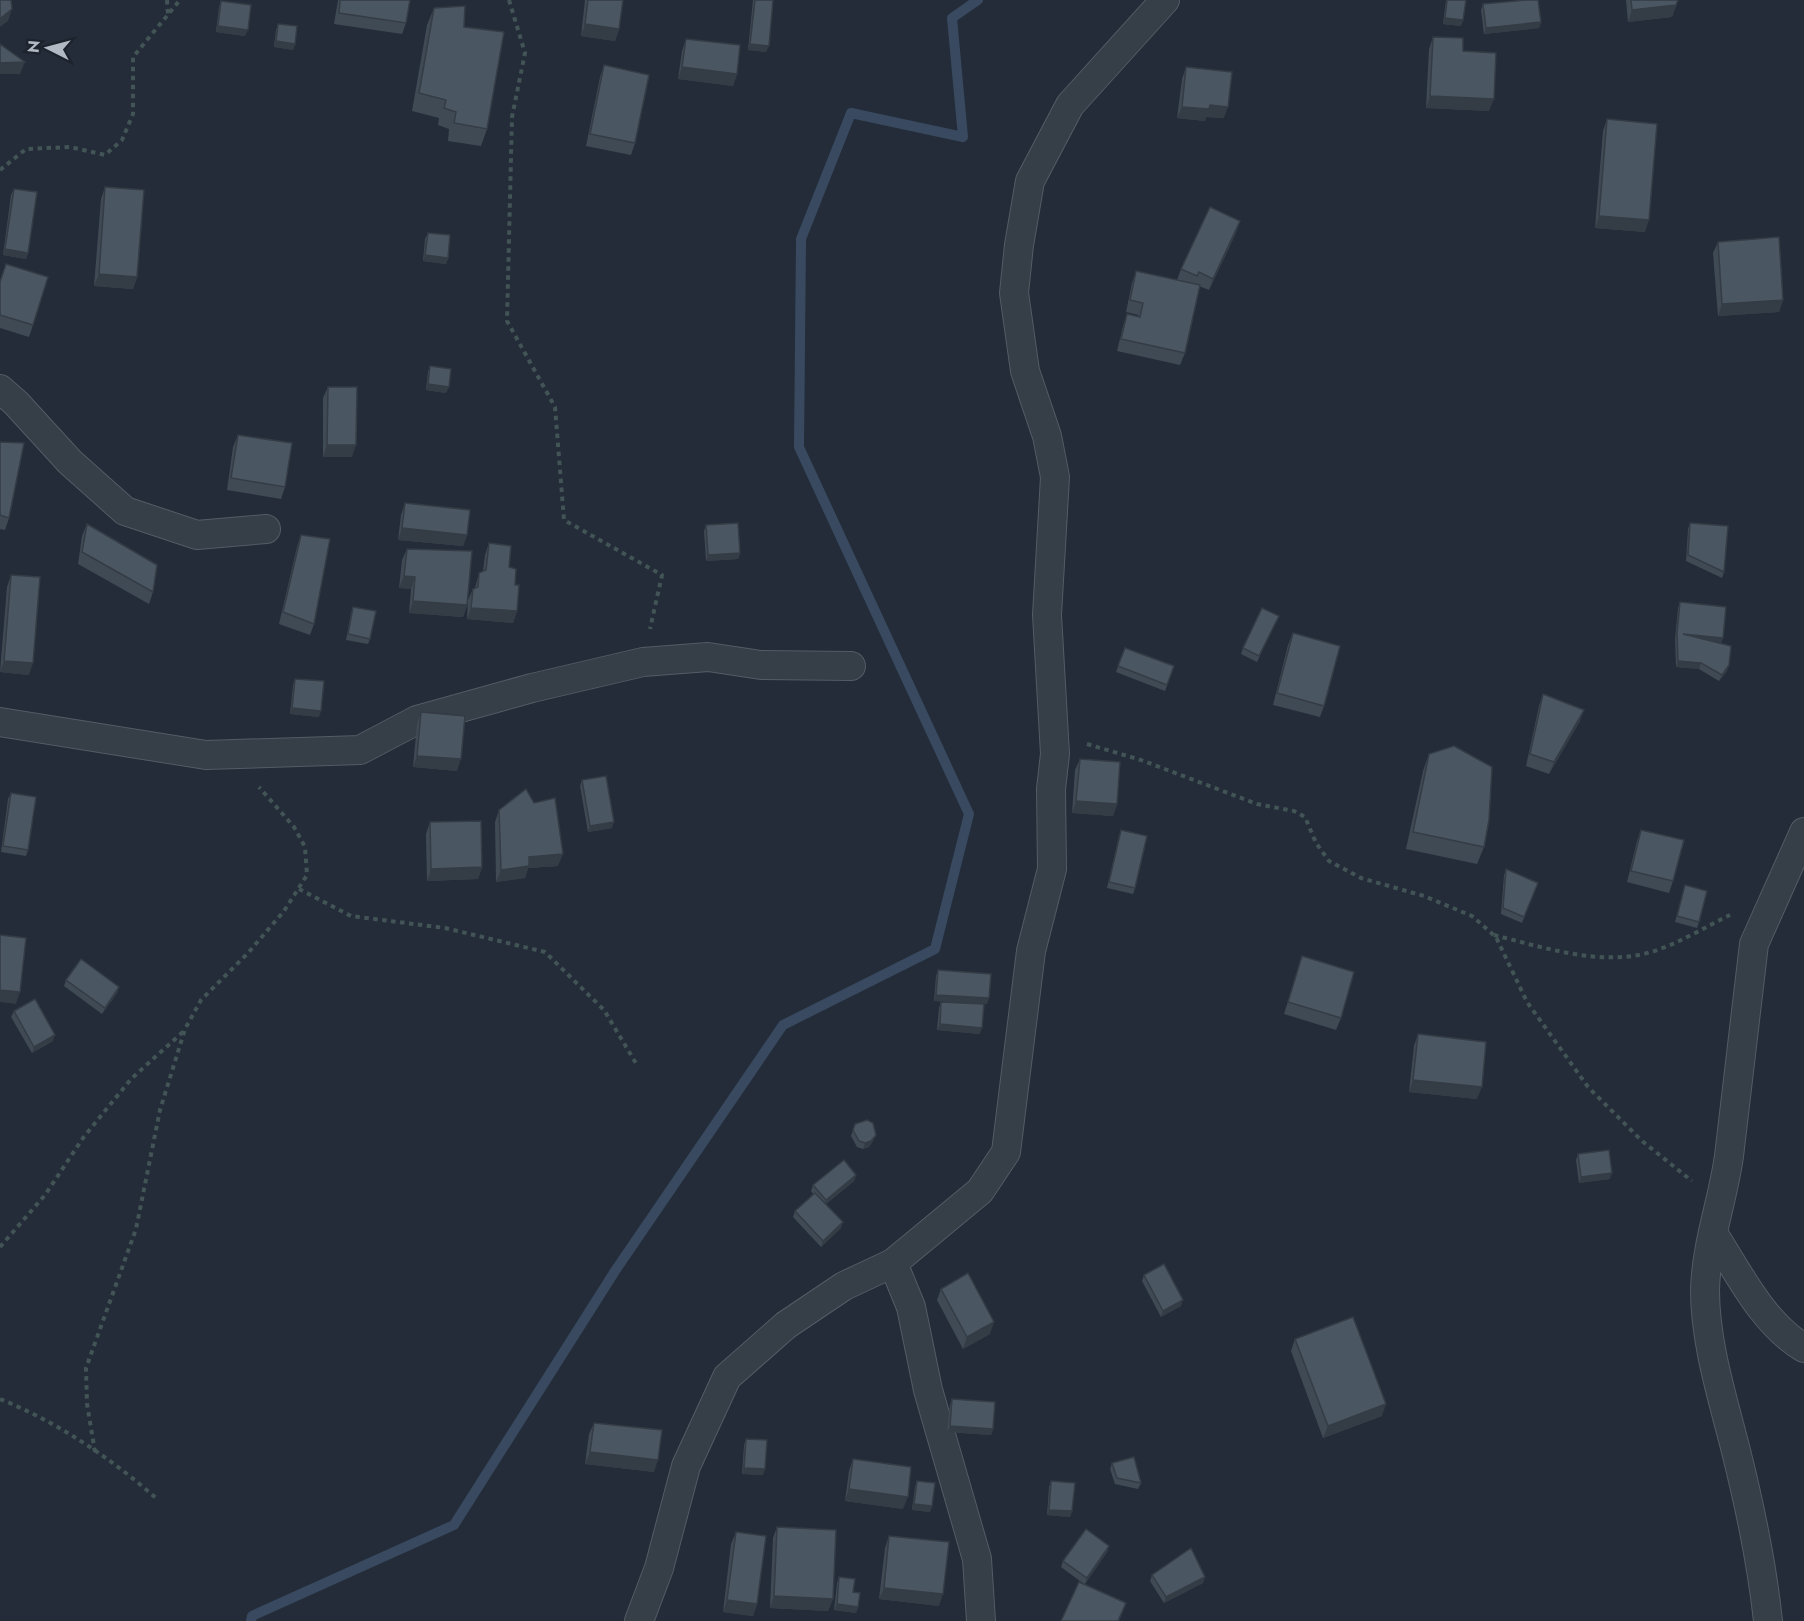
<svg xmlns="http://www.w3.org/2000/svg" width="1804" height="1621" font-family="Jost,sans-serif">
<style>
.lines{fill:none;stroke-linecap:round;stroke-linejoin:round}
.stream{stroke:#394a60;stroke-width:10}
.street-casing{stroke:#545c66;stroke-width:30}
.path{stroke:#435456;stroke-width:4;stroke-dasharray:4.5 4.5;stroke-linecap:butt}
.street{stroke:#363e48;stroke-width:28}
.wall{fill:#404a55}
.shaded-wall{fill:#343c45}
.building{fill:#4b5663;stroke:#343c45;stroke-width:1.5}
</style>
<rect width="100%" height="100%" fill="#232c38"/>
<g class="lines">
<path class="stream" d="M 251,1621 L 252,1616 L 454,1525 L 615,1271 L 783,1025 L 935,949 L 969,814 L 799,447 L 801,239 L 851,113 L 963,137 L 952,18 L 978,0"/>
<defs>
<g id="street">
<path d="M 0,389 L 16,403 L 70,462 L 125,511 L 197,535 L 266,529"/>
<path d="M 0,722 L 206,755 L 360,750 L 417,720 L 532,688 L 643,662 L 708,657 L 761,665 L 851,666"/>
<path d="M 1713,1233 C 1738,1272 1763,1324 1804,1348"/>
<path d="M 893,1263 L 911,1307 L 928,1390 L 977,1559 L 981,1621"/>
<path d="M 639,1621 L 659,1568 L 686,1466 L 727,1377 L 786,1325 L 844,1286 L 893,1263 L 980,1191 L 1006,1152 L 1031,951 L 1052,869 L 1051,789 L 1055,754 L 1047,615 L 1055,477 L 1047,436 L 1025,371 L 1014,293 L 1019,245 L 1030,181 L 1070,105 L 1165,0"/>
<path d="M 1768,1621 C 1762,1564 1750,1507 1736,1451 C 1723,1399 1705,1344 1705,1290 C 1706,1244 1723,1200 1729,1156 L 1754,944 L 1804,832"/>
</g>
</defs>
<use href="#street" class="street-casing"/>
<g class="path">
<path d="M 167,0 L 168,14"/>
<path d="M 509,0 L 525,53 L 512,117 L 507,321 L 555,407 L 564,520 L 662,575 L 650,629"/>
<path d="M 0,170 L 26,149 L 70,147 L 105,155 L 122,140 L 133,114 L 133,57 L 180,0"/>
<path d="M 1087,744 L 1141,760 L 1257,804 L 1294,811 L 1305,817 L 1316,843 L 1329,861 L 1361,878 L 1424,896 L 1472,916 L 1496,937 L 1527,1002 L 1588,1087 L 1642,1141 L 1692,1181"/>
<path d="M 299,889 L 351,916 L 445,928 L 545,952 L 604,1010 L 637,1065"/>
<path d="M 1494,935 C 1542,947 1601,967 1651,952 C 1678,944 1705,927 1730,915"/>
<path d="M 0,1247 L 45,1195 L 83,1138 L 131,1079 L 185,1030"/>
<path d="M 0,1399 C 57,1422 111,1458 157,1499"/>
<path d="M 95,1452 L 87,1404 L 86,1368 L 136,1229 L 160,1110 L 185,1029 L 201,1000 L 248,953 L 284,911 L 307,875 L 305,847 L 294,827 L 259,787"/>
</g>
<use href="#street" class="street"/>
</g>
<g class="wall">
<path d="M 338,0 L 410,0 L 406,23 L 402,34 L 334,24 Z"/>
<path d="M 585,0 L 623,0 L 619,29 L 615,41 L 581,36 Z"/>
<path d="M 753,0 L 773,0 L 766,52 L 748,50 Z"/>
<path d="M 1446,0 L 1466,0 L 1463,20 L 1461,26 L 1443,24 Z"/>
<path d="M 1626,0 L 1678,0 L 1672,17 L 1628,22 Z"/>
<path d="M 221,1 L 245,36 L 216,32 L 219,7 Z"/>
<path d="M 1483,4 L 1541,22 L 1539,28 L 1484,34 L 1481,10 Z"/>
<path d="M 434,8 L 464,27 L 487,129 L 481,146 L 448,141 L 449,129 L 438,125 L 439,118 L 412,111 L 427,25 Z"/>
<path d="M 278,24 L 295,44 L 293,50 L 274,47 L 276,30 Z"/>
<path d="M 1433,37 L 1463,51 L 1489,111 L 1426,108 L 1429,49 Z"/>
<path d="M 686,39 L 737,74 L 733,86 L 678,79 L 682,51 Z"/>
<path d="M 604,65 L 635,143 L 631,155 L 586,146 L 600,77 Z"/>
<path d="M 1186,67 L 1224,118 L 1206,117 L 1205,121 L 1177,118 L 1182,79 Z"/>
<path d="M 1607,119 L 1645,232 L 1595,228 L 1603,131 Z"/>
<path d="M 105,187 L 137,277 L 133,289 L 94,286 L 101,199 Z"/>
<path d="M 14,189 L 28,253 L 26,259 L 3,255 L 11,195 Z"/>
<path d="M 428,233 L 448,258 L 446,264 L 423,261 L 425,239 Z"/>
<path d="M 1236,233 L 1209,290 L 1199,286 L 1185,353 L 1180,365 L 1117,351 L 1123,326 L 1127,314 L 1138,316 L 1139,315 L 1126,312 L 1132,283 L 1136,271 L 1177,280 L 1181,269 Z"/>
<path d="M 1718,242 L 1783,300 L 1779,312 L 1718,316 L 1713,253 Z"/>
<path d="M 6,264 L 33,325 L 29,337 L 0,328 L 0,281 Z"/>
<path d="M 430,366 L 446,393 L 426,390 L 428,372 Z"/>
<path d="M 328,387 L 352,457 L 323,457 L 323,398 Z"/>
<path d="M 238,435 L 285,487 L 281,499 L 227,490 L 233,447 Z"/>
<path d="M 0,442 L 9,518 L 5,530 L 0,529 Z"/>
<path d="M 405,503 L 467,535 L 463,546 L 398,540 L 401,515 Z"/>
<path d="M 1690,523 L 1724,572 L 1722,578 L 1686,561 L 1688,529 Z"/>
<path d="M 87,524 L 153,592 L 149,604 L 78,564 L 82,536 Z"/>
<path d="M 706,525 L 740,553 L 738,559 L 706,561 L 704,531 Z"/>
<path d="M 301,535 L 314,624 L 310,635 L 279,624 L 297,547 Z"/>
<path d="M 489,543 L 509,567 L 515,585 L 517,611 L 513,623 L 467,619 L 468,600 L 473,589 L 475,588 L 479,573 L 483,571 L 485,555 Z"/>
<path d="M 407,549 L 467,605 L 463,617 L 409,613 L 411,589 L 399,588 L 402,560 Z"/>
<path d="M 11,575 L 29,675 L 0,672 L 7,587 Z"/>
<path d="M 1680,602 L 1721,643 L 1727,671 L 1719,681 L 1699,669 L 1676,667 L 1675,639 L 1678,608 Z"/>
<path d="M 353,607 L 370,639 L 368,644 L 346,640 L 351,613 Z"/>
<path d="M 1276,622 L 1257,662 L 1241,654 L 1243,648 Z"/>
<path d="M 1293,633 L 1324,706 L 1320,717 L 1273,705 L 1288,645 Z"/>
<path d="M 1125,648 L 1174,666 L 1165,691 L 1116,672 Z"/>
<path d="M 295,679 L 319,717 L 290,714 L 293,685 Z"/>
<path d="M 1543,694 L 1580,721 L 1549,774 L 1526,766 L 1539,706 Z"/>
<path d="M 421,712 L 457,771 L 413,767 L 417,724 Z"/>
<path d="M 1429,754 L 1484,847 L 1477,864 L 1406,849 L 1423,771 Z"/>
<path d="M 1080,759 L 1117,804 L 1113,816 L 1072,813 L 1075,770 Z"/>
<path d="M 582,780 L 612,828 L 588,832 L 580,786 Z"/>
<path d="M 11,793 L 28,850 L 26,856 L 1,852 L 8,799 Z"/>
<path d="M 499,810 L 558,866 L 528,868 L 525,878 L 496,882 L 495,822 Z"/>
<path d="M 430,822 L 482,867 L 478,879 L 427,881 L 426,834 Z"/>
<path d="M 1121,830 L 1135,888 L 1133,894 L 1107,888 L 1119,836 Z"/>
<path d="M 1641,830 L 1673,881 L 1669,893 L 1627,882 L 1637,841 Z"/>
<path d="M 1506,869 L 1538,883 L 1522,923 L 1501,914 L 1504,875 Z"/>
<path d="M 1685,885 L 1699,922 L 1697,928 L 1675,922 Z"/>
<path d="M 1302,956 L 1341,1018 L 1336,1030 L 1284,1014 Z"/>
<path d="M 938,970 L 987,1004 L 934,1001 L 936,976 Z"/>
<path d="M 66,980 L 119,987 L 117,993 L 102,1014 L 64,986 Z"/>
<path d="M 941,1002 L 980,1034 L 937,1030 L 939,1008 Z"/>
<path d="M 14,1011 L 53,1041 L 32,1053 L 11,1017 Z"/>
<path d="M 1418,1034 L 1477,1099 L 1409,1092 L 1414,1046 Z"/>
<path d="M 855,1124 L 873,1141 L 869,1147 L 863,1149 L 857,1147 L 851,1136 Z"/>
<path d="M 1578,1154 L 1610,1179 L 1579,1183 L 1576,1160 Z"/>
<path d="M 856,1175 L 854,1181 L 826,1204 L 841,1228 L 821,1247 L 793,1217 L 795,1211 L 813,1194 L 811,1191 L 813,1185 Z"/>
<path d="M 1144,1275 L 1181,1306 L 1161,1317 L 1142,1281 Z"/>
<path d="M 941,1289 L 990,1334 L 963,1349 L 937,1300 Z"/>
<path d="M 1295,1339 L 1382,1416 L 1323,1438 L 1291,1351 Z"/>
<path d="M 952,1399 L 993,1429 L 991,1435 L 947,1432 L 950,1405 Z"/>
<path d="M 594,1423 L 654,1472 L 585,1464 L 589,1434 Z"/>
<path d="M 746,1439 L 763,1475 L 742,1474 L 744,1445 Z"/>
<path d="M 853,1459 L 903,1509 L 845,1501 L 849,1471 Z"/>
<path d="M 1112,1463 L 1141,1483 L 1138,1489 L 1115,1484 L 1110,1469 Z"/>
<path d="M 917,1481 L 932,1506 L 930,1512 L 912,1510 L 915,1487 Z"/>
<path d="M 1051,1481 L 1072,1511 L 1070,1517 L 1047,1515 L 1049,1487 Z"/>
<path d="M 777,1527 L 833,1599 L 828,1611 L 770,1608 L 773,1538 Z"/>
<path d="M 736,1532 L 757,1604 L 753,1616 L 723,1612 L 731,1544 Z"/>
<path d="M 889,1536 L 939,1606 L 879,1599 L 885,1548 Z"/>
<path d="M 1109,1546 L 1107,1552 L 1085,1584 L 1126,1603 L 1119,1621 L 1061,1621 L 1084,1584 L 1061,1567 L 1063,1561 Z"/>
<path d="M 1152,1575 L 1203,1583 L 1164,1603 L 1150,1581 Z"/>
<path d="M 839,1577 L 853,1592 L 858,1607 L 856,1613 L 834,1610 L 837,1583 Z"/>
</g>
<g class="shaded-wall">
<path d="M 1676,5 L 1672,17 L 1628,22 L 1632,10 Z"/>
<path d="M 12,9 L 8,21 L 0,27 L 0,19 Z"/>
<path d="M 1445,18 L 1463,20 L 1461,26 L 1443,24 Z"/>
<path d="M 1541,22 L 1539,28 L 1484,34 L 1486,28 Z"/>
<path d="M 585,24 L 619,29 L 615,41 L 581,36 Z"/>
<path d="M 218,26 L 248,30 L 245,36 L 216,32 Z"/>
<path d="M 276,41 L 295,44 L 293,50 L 274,47 Z"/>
<path d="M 750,44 L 769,46 L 766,52 L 748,50 Z"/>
<path d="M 25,62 L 20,74 L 0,74 L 0,63 Z"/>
<path d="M 682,67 L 737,74 L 733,86 L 678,79 Z"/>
<path d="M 1430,96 L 1494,99 L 1489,111 L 1426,108 Z"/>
<path d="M 1210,105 L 1228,107 L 1224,118 L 1206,117 L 1205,121 L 1177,118 L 1182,107 Z"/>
<path d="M 1599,216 L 1649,220 L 1645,232 L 1595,228 Z"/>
<path d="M 1240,221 L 1236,233 L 1209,290 L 1213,279 Z"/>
<path d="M 5,249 L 28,253 L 26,259 L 3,255 Z"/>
<path d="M 425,255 L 448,258 L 446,264 L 423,261 Z"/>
<path d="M 99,274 L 137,277 L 133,289 L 94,286 Z"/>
<path d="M 1783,300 L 1779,312 L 1718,316 L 1722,304 Z"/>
<path d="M 428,384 L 449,387 L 446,393 L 426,390 Z"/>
<path d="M 327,445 L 356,445 L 352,457 L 323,457 Z"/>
<path d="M 402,528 L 467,535 L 463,546 L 398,540 Z"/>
<path d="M 740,553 L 738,559 L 706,561 L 708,555 Z"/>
<path d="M 404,576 L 415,577 L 411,589 L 399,588 Z"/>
<path d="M 413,601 L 467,605 L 463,617 L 409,613 Z"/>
<path d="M 471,608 L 517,611 L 513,623 L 467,619 Z"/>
<path d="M 1683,634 L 1723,638 L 1721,644 Z"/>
<path d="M 4,661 L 33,663 L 29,675 L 0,672 Z"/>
<path d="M 1678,661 L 1701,663 L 1699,669 L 1676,667 Z"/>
<path d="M 1729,665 L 1727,671 L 1719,681 L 1722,675 Z"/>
<path d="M 292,708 L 321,711 L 319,717 L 290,714 Z"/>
<path d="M 1584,710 L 1580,721 L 1549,774 L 1554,762 Z"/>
<path d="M 417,756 L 461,759 L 457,771 L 413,767 Z"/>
<path d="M 1076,801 L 1117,804 L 1113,816 L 1072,813 Z"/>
<path d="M 614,822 L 612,828 L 588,832 L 590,826 Z"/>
<path d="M 563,854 L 558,866 L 528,868 L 525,878 L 496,882 L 501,870 L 529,857 Z"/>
<path d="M 482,867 L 478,879 L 427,881 L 431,869 Z"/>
<path d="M 119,987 L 117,993 L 102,1014 L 105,1008 Z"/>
<path d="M 0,990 L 20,992 L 16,1004 L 0,1002 Z"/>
<path d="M 936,995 L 989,998 L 987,1004 L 934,1001 Z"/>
<path d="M 940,1024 L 982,1028 L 980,1034 L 937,1030 Z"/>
<path d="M 55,1035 L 53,1041 L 32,1053 L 34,1047 Z"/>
<path d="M 1413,1080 L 1482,1087 L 1477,1099 L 1409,1092 Z"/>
<path d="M 876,1135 L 873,1141 L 869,1147 L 863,1149 L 865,1143 Z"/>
<path d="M 1612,1173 L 1610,1179 L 1579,1183 L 1581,1177 Z"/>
<path d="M 856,1175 L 854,1181 L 823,1206 L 826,1200 Z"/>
<path d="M 843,1222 L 841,1228 L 821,1247 L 823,1241 Z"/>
<path d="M 1183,1300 L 1181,1306 L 1161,1317 L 1163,1311 Z"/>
<path d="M 994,1322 L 990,1334 L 963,1349 L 967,1337 Z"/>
<path d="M 1386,1404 L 1382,1416 L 1323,1438 L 1328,1426 Z"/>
<path d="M 950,1426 L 993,1429 L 991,1435 L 947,1432 Z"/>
<path d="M 590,1452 L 658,1460 L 654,1472 L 585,1464 Z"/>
<path d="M 744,1468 L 765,1469 L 763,1475 L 742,1474 Z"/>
<path d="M 849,1489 L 908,1497 L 903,1509 L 845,1501 Z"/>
<path d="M 914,1504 L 932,1506 L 930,1512 L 912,1510 Z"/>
<path d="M 1049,1510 L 1072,1511 L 1070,1517 L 1047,1515 Z"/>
<path d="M 1109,1546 L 1107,1552 L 1085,1584 L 1087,1578 Z"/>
<path d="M 1205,1577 L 1203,1583 L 1164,1603 L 1166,1597 Z"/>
<path d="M 884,1588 L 943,1594 L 939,1606 L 879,1599 Z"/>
<path d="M 774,1596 L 833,1599 L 828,1611 L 770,1608 Z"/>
<path d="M 727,1600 L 757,1604 L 753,1616 L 723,1612 Z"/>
<path d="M 837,1604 L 858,1607 L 856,1613 L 834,1610 Z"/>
</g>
<g class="building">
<path d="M 0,0 L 11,0 L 12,9 L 0,19 Z"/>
<path d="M 340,0 L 410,0 L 406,23 L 339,13 Z"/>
<path d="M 588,0 L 623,0 L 619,29 L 585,24 Z"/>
<path d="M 755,0 L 773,0 L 769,46 L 750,44 Z"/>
<path d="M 1447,0 L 1466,0 L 1463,20 L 1445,18 Z"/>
<path d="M 1526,0 L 1538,0 L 1541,22 L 1486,28 L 1483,4 Z"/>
<path d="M 1631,0 L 1678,0 L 1676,5 L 1632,10 Z"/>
<path d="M 221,1 L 251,5 L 248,30 L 218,26 Z"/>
<path d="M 465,6 L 464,27 L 504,32 L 487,129 L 454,123 L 456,112 L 444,108 L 446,100 L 419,93 L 434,8 Z"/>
<path d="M 278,24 L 297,26 L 295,44 L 276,41 Z"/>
<path d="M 1433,37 L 1463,38 L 1463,51 L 1496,53 L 1494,99 L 1430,96 Z"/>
<path d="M 686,39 L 740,45 L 737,74 L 682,67 Z"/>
<path d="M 0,44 L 25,62 L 0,63 Z"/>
<path d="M 604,65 L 649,75 L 635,143 L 590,134 Z"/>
<path d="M 1186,67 L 1232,72 L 1228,107 L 1210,105 L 1209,109 L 1182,107 Z"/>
<path d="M 1607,119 L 1657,124 L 1649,220 L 1599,216 Z"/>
<path d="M 105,187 L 144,190 L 137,277 L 99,274 Z"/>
<path d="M 14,189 L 37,192 L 28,253 L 5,249 Z"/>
<path d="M 1210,207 L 1240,221 L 1213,279 L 1199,272 L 1197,276 L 1181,269 Z"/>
<path d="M 428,233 L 450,235 L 448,258 L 425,255 Z"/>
<path d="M 1779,237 L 1783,300 L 1722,304 L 1718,242 Z"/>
<path d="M 6,264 L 48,277 L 33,325 L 0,315 L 0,282 Z"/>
<path d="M 1136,271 L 1200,285 L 1185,353 L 1121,339 L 1127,314 L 1140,317 L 1143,303 L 1130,300 Z"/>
<path d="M 430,366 L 451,369 L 449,387 L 428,384 Z"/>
<path d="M 328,387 L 357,387 L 356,445 L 327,445 Z"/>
<path d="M 238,435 L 292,443 L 285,487 L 231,478 Z"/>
<path d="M 0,442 L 24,443 L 9,518 L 0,515 Z"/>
<path d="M 405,503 L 470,510 L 467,535 L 402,528 Z"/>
<path d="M 738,523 L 740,553 L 708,555 L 706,525 Z"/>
<path d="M 1690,523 L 1728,526 L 1724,572 L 1688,555 Z"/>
<path d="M 87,524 L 157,565 L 153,592 L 82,552 Z"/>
<path d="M 301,535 L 330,539 L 314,624 L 283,612 Z"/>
<path d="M 489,543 L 511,546 L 509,567 L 516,569 L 515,585 L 519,585 L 517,611 L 471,608 L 473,589 L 478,587 L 479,573 L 486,570 Z"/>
<path d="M 407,549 L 472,551 L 467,605 L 413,601 L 415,577 L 404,576 Z"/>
<path d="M 11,575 L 40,577 L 33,663 L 4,661 Z"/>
<path d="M 1680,602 L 1726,607 L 1723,638 L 1683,634 L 1731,646 L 1729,665 L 1722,675 L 1701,663 L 1678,661 L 1677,633 Z"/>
<path d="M 353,607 L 376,611 L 370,639 L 348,634 Z"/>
<path d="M 1262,608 L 1279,616 L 1259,656 L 1243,648 Z"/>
<path d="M 1293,633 L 1340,646 L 1324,706 L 1277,693 Z"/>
<path d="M 1125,648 L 1174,666 L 1167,685 L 1118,666 Z"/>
<path d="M 295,679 L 324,681 L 321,711 L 292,708 Z"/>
<path d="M 1543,694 L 1584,710 L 1554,762 L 1530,754 Z"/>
<path d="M 421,712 L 465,716 L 461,759 L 417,756 Z"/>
<path d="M 1454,746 L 1492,767 L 1489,820 L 1484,847 L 1413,832 L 1429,754 Z"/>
<path d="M 1080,759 L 1120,762 L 1117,804 L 1076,801 Z"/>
<path d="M 606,776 L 614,822 L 590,826 L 582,780 Z"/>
<path d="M 526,789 L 534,803 L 555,798 L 563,854 L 529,857 L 529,866 L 501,870 L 499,810 Z"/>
<path d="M 11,793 L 36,797 L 28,850 L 3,846 Z"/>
<path d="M 481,821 L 482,867 L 431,869 L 430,822 Z"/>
<path d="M 1121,830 L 1147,836 L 1135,888 L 1109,882 Z"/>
<path d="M 1641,830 L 1684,840 L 1673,881 L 1631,871 Z"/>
<path d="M 1506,869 L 1538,883 L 1524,917 L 1503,908 Z"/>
<path d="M 1685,885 L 1707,891 L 1699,922 L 1677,916 Z"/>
<path d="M 0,935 L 26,938 L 20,992 L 0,990 Z"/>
<path d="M 1302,956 L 1354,972 L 1341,1018 L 1288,1002 Z"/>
<path d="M 81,959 L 119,987 L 105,1008 L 66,980 Z"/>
<path d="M 938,970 L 991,974 L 989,998 L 936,995 Z"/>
<path d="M 35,999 L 55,1035 L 34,1047 L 14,1011 Z"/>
<path d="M 941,1002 L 984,1004 L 982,1028 L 940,1024 Z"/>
<path d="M 1418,1034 L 1486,1042 L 1482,1087 L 1413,1080 Z"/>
<path d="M 867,1120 L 873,1123 L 876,1135 L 871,1141 L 865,1143 L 859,1141 L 853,1130 L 855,1124 Z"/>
<path d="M 1609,1150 L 1612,1173 L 1581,1177 L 1578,1154 Z"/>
<path d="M 844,1160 L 856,1175 L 826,1200 L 813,1185 Z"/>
<path d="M 815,1193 L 843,1222 L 823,1241 L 795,1211 Z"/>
<path d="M 1164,1264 L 1183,1300 L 1163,1311 L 1144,1275 Z"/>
<path d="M 968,1273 L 994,1322 L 967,1337 L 941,1289 Z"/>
<path d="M 1353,1317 L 1386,1404 L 1328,1426 L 1295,1339 Z"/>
<path d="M 952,1399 L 995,1402 L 993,1429 L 950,1426 Z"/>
<path d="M 594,1423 L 662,1430 L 658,1460 L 590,1452 Z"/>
<path d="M 746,1439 L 767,1440 L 765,1469 L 744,1468 Z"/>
<path d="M 1134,1457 L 1141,1483 L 1117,1478 L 1112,1463 Z"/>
<path d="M 853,1459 L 911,1467 L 908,1497 L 849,1489 Z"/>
<path d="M 917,1481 L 935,1483 L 932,1506 L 914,1504 Z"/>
<path d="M 1051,1481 L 1075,1483 L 1072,1511 L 1049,1510 Z"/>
<path d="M 777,1527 L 836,1530 L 833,1599 L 774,1596 Z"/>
<path d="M 1086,1529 L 1109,1546 L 1087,1578 L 1063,1561 Z"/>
<path d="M 736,1532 L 766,1536 L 757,1604 L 727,1600 Z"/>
<path d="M 889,1536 L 949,1542 L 943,1594 L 884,1588 Z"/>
<path d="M 1191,1548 L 1205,1577 L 1166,1597 L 1152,1575 Z"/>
<path d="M 839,1577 L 855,1579 L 853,1592 L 860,1593 L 858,1607 L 837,1604 Z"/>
<path d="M 1079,1582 L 1126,1603 L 1118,1621 L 1061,1621 Z"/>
</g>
<g transform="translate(48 48) rotate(276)" stroke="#1c232d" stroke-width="4.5" paint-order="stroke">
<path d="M0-4.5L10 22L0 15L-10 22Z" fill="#b1b9c4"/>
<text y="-9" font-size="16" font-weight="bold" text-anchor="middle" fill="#b1b9c4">N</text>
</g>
</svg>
